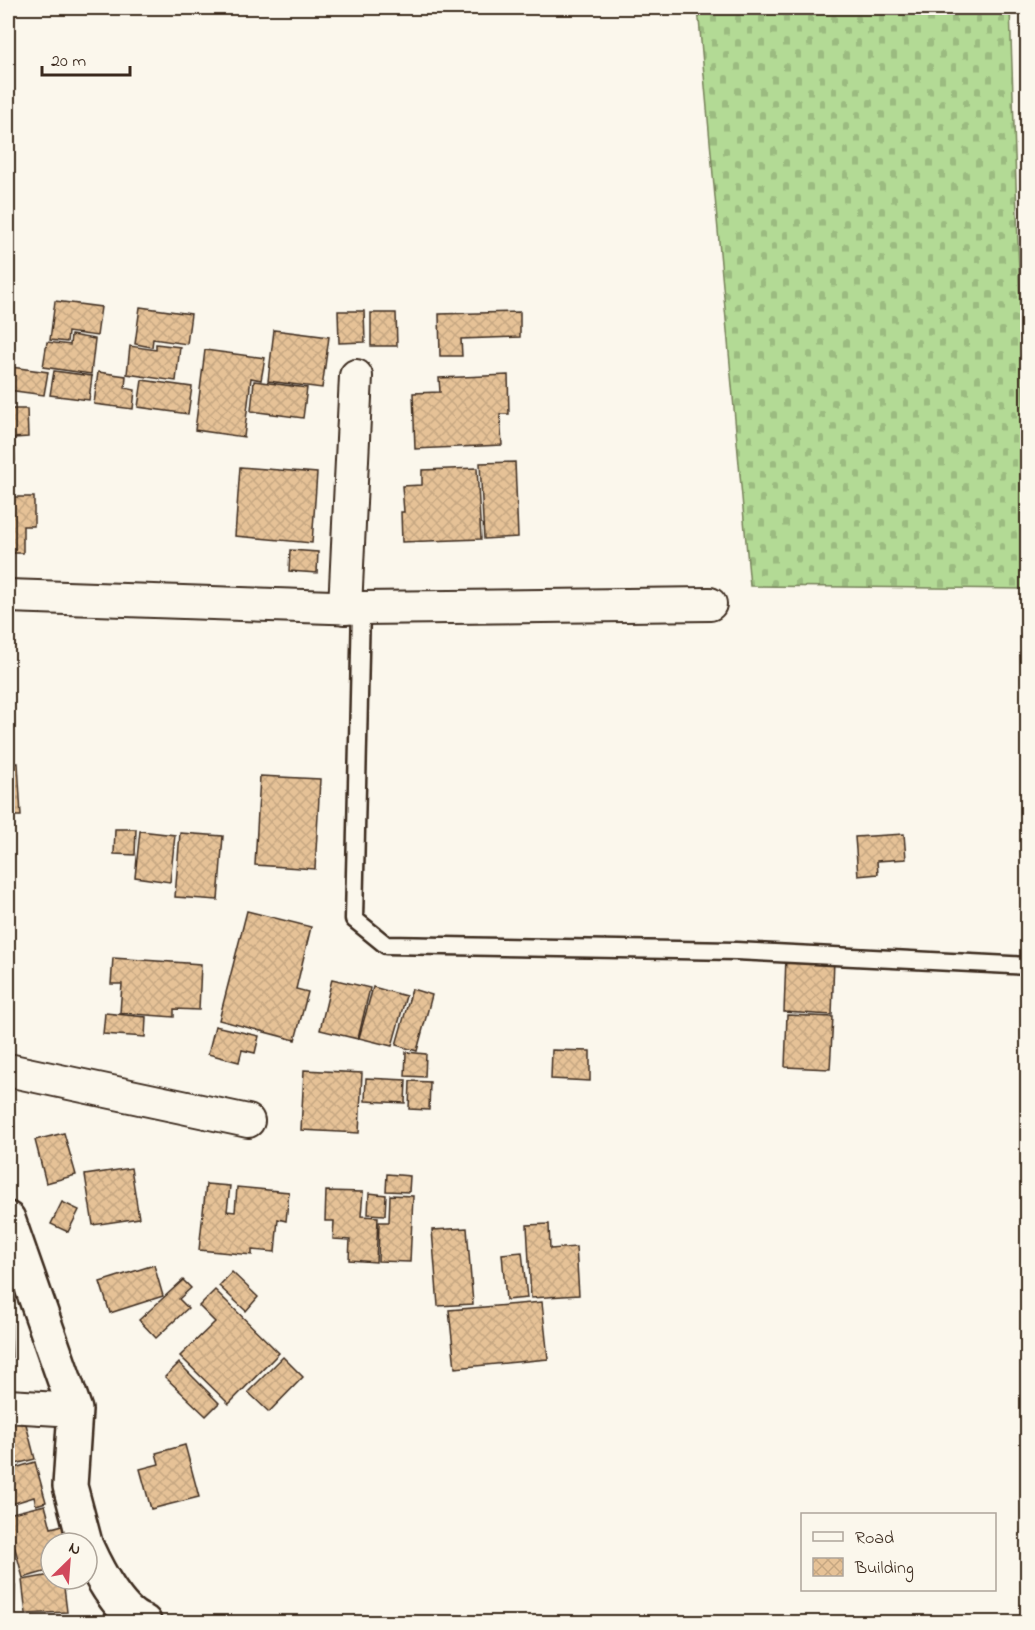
<svg xmlns="http://www.w3.org/2000/svg" width="1035" height="1630" font-family="'Indie Flower',sans-serif">
<style>
.cemetery{fill:url(#cemetery-stones);stroke:#77825a;stroke-width:1.5}
.building{fill:url(#building-cross-hatch);stroke:#3b2a1e;stroke-width:1.5}
.lines{fill:none;stroke-linecap:round;stroke-linejoin:round}
.lane-casing{stroke:#3b2a1e;stroke-width:21}
.street-casing{stroke:#3b2a1e;stroke-width:36}
.secondary-casing{stroke:#3b2a1e;stroke-width:38}
.lane{stroke:#fbf7ec;stroke-width:16}
.street{stroke:#fbf7ec;stroke-width:32}
.secondary{stroke:#fbf7ec;stroke-width:33}
</style>
<defs>
<pattern id="cemetery-stones" width="16" height="16" patternUnits="userSpaceOnUse" patternTransform="scale(1.5)"><rect width="16" height="16" fill="#b3da95"/><path d="M2 7V4a2 2 0 0 1 4 0v3zM10 15v-3a2 2 0 0 1 4 0v3z" fill="#9bbb80"/></pattern>
<pattern id="building-cross-hatch" width="8" height="8" patternUnits="userSpaceOnUse" patternTransform="scale(1.5)"><rect width="8" height="8" fill="#e6c297"/><path d="M0 0l8 8M0 8l8-8" fill="none" stroke="#c6a782"/></pattern>
</defs>
<rect width="100%" height="100%" fill="#fbf7ec"/>
<filter id="ink" filterUnits="userSpaceOnUse"><feTurbulence type="fractalNoise" baseFrequency=".0167" numOctaves="2"/><feDisplacementMap in="SourceGraphic" scale="12" xChannelSelector="R" yChannelSelector="G"/><feConvolveMatrix kernelMatrix="1 2 1 2 8 2 1 2 1" color-interpolation-filters="sRGB"/></filter>
<g filter="url(#ink)">
<path class="cemetery" d="M 698,8 L 1010,8 L 1027,507 L 1027,589 L 750,586 Z"/>
<g class="building">
<path d="M 55,301 L 101,307 L 97,336 L 68,332 L 67,342 L 50,340 Z"/>
<path d="M 140,307 L 191,314 L 187,344 L 153,339 L 152,347 L 135,344 Z"/>
<path d="M 338,311 L 364,311 L 365,342 L 339,343 Z"/>
<path d="M 520,312 L 520,337 L 461,339 L 462,356 L 440,356 L 439,314 Z"/>
<path d="M 371,313 L 396,313 L 397,346 L 371,346 Z"/>
<path d="M 274,330 L 329,337 L 322,388 L 268,381 Z"/>
<path d="M 71,335 L 95,339 L 91,374 L 43,367 L 47,342 L 70,345 Z"/>
<path d="M 156,344 L 180,347 L 176,381 L 127,374 L 130,346 L 156,350 Z"/>
<path d="M 205,350 L 265,358 L 261,380 L 251,378 L 244,437 L 195,430 Z"/>
<path d="M 11,367 L 48,372 L 44,395 L 8,390 Z"/>
<path d="M 54,371 L 92,376 L 89,400 L 50,395 Z"/>
<path d="M 98,372 L 126,376 L 125,388 L 135,390 L 133,409 L 94,404 Z"/>
<path d="M 508,375 L 509,414 L 500,414 L 502,445 L 415,449 L 413,393 L 440,392 L 439,378 Z"/>
<path d="M 142,380 L 192,387 L 188,414 L 138,407 Z"/>
<path d="M 254,381 L 307,388 L 303,418 L 251,411 Z"/>
<path d="M 8,409 L 27,409 L 28,437 L 14,438 L 15,461 L 8,461 Z"/>
<path d="M 515,462 L 518,537 L 484,539 L 480,463 Z"/>
<path d="M 240,467 L 317,473 L 312,543 L 235,536 Z"/>
<path d="M 477,468 L 481,539 L 402,542 L 401,512 L 404,512 L 402,486 L 422,485 L 422,470 Z"/>
<path d="M 8,497 L 34,497 L 34,526 L 23,526 L 23,553 L 10,553 Z"/>
<path d="M 290,550 L 318,552 L 317,573 L 289,571 Z"/>
<path d="M 8,763 L 18,763 L 21,816 L 8,816 Z"/>
<path d="M 260,776 L 320,779 L 315,869 L 255,865 Z"/>
<path d="M 115,829 L 136,829 L 135,855 L 114,854 Z"/>
<path d="M 140,831 L 175,835 L 170,882 L 135,877 Z"/>
<path d="M 180,833 L 223,836 L 218,900 L 175,897 Z"/>
<path d="M 904,834 L 906,859 L 877,861 L 878,874 L 858,876 L 855,837 Z"/>
<path d="M 247,911 L 311,927 L 296,989 L 308,992 L 295,1040 L 219,1020 Z"/>
<path d="M 786,957 L 834,959 L 832,1015 L 784,1012 Z"/>
<path d="M 113,958 L 201,964 L 199,1010 L 174,1009 L 174,1017 L 120,1013 L 122,984 L 111,984 Z"/>
<path d="M 332,979 L 370,988 L 358,1039 L 320,1030 Z"/>
<path d="M 373,987 L 406,996 L 392,1046 L 359,1038 Z"/>
<path d="M 412,989 L 432,995 L 417,1051 L 396,1045 Z"/>
<path d="M 105,1013 L 146,1017 L 145,1037 L 103,1034 Z"/>
<path d="M 787,1015 L 833,1017 L 830,1069 L 785,1067 Z"/>
<path d="M 215,1026 L 259,1036 L 255,1053 L 242,1050 L 239,1062 L 208,1054 Z"/>
<path d="M 552,1050 L 590,1051 L 590,1081 L 551,1079 Z"/>
<path d="M 406,1052 L 426,1054 L 425,1077 L 405,1076 Z"/>
<path d="M 304,1070 L 362,1073 L 359,1133 L 301,1130 Z"/>
<path d="M 366,1078 L 406,1080 L 405,1103 L 365,1101 Z"/>
<path d="M 410,1081 L 430,1082 L 429,1110 L 409,1109 Z"/>
<path d="M 64,1133 L 76,1175 L 46,1183 L 35,1140 Z"/>
<path d="M 131,1168 L 139,1218 L 93,1225 L 85,1175 Z"/>
<path d="M 387,1174 L 410,1176 L 409,1192 L 386,1191 Z"/>
<path d="M 206,1184 L 230,1186 L 227,1211 L 235,1212 L 237,1187 L 289,1192 L 286,1221 L 278,1219 L 275,1252 L 252,1250 L 252,1255 L 199,1250 Z"/>
<path d="M 326,1191 L 363,1192 L 361,1216 L 378,1217 L 376,1262 L 349,1260 L 350,1240 L 333,1239 L 334,1221 L 325,1221 Z"/>
<path d="M 369,1193 L 386,1195 L 385,1215 L 368,1214 Z"/>
<path d="M 390,1195 L 413,1196 L 410,1262 L 378,1261 L 379,1222 L 389,1222 Z"/>
<path d="M 62,1202 L 79,1210 L 68,1232 L 51,1224 Z"/>
<path d="M 549,1224 L 550,1249 L 576,1247 L 579,1295 L 531,1298 L 527,1225 Z"/>
<path d="M 467,1228 L 473,1304 L 438,1306 L 432,1230 Z"/>
<path d="M 522,1252 L 527,1298 L 506,1300 L 502,1254 Z"/>
<path d="M 154,1265 L 163,1296 L 110,1313 L 100,1282 Z"/>
<path d="M 232,1272 L 258,1297 L 246,1311 L 219,1286 Z"/>
<path d="M 183,1280 L 191,1288 L 179,1299 L 188,1308 L 156,1338 L 139,1320 Z"/>
<path d="M 8,1286 L 10,1286 L 12,1367 L 8,1367 Z"/>
<path d="M 215,1290 L 279,1353 L 229,1404 L 180,1356 L 215,1322 L 199,1306 Z"/>
<path d="M 542,1302 L 548,1359 L 455,1368 L 449,1310 Z"/>
<path d="M 283,1357 L 303,1377 L 269,1412 L 248,1392 Z"/>
<path d="M 179,1363 L 219,1403 L 206,1416 L 165,1377 Z"/>
<path d="M 8,1423 L 26,1424 L 35,1459 L 8,1466 Z"/>
<path d="M 185,1445 L 199,1497 L 151,1509 L 140,1469 L 159,1464 L 156,1453 Z"/>
<path d="M 35,1462 L 46,1502 L 36,1505 L 34,1497 L 8,1505 L 8,1470 Z"/>
<path d="M 45,1505 L 51,1528 L 63,1525 L 68,1543 L 51,1543 L 51,1570 L 23,1578 L 8,1523 L 8,1514 Z"/>
<path d="M 51,1575 L 51,1579 L 63,1579 L 67,1612 L 26,1614 L 22,1580 Z"/>
<path d="M 8,1586 L 15,1586 L 14,1616 L 8,1616 Z"/>
</g>
<g class="lines">
<defs>
<path id="lane" d="M 361,608 L 354,919 L 386,945 L 736,951 L 1028,966"/>
<g id="street">
<path d="M 8,596 L 361,608 L 710,604"/>
<path d="M 345,608 L 356,376"/>
<path d="M 8,1070 L 248,1121"/>
<path d="M 8,1406 L 75,1410"/>
</g>
<g id="secondary">
<path d="M 8,1219 L 75,1410 L 70,1486 L 85,1543"/>
<path d="M 87,1548 C 97,1570 120,1615 144,1622"/>
</g>
</defs>
<use href="#lane" class="lane-casing"/>
<use href="#street" class="street-casing"/>
<use href="#secondary" class="secondary-casing"/>
<use href="#lane" class="lane"/>
<use href="#street" class="street"/>
<use href="#secondary" class="secondary"/>
</g>
</g>
<rect width="1035" height="1630" fill="none" stroke="#fbf7ec" stroke-width="30"/>
<rect x="15" y="15" width="1005" height="1600" fill="none" stroke="#3b2a1e" stroke-width="2" filter="url(#ink)"/>
<rect x="801" y="1513" width="195" height="78" fill="#fbf7ec" stroke="#aea59a" stroke-width="1.5"/>
<rect x="813" y="1532" width="30" height="9" fill="#fbf7ec" stroke="#aea59a" stroke-width="1.5"/>
<text x="855" y="1543" font-size="18" fill="#3b2a1e">Road</text>
<rect x="813" y="1558" width="30" height="18" fill="url(#building-cross-hatch)" stroke="#aea59a" stroke-width="1.5"/>
<text x="855" y="1573" font-size="18" fill="#3b2a1e">Building</text>
<g transform="translate(69 1561) rotate(25)"><circle r="28" fill="#fbf7ec" stroke="#aea59a" stroke-width="1.5"/>
<path d="M0-4.5L10 22L0 15L-10 22Z" fill="#d1495b"/>
<text y="-9" font-size="16" font-weight="bold" text-anchor="middle" fill="#3b2a1e">N</text>
</g>
<path d="M42 66v9h88v-9" fill="none" stroke="#3b2a1e" stroke-width="3"/>
<text x="51" y="66" font-size="18" fill="#3b2a1e" stroke="#fbf7ec" stroke-width="4.5" paint-order="stroke">20 m</text>
</svg>
